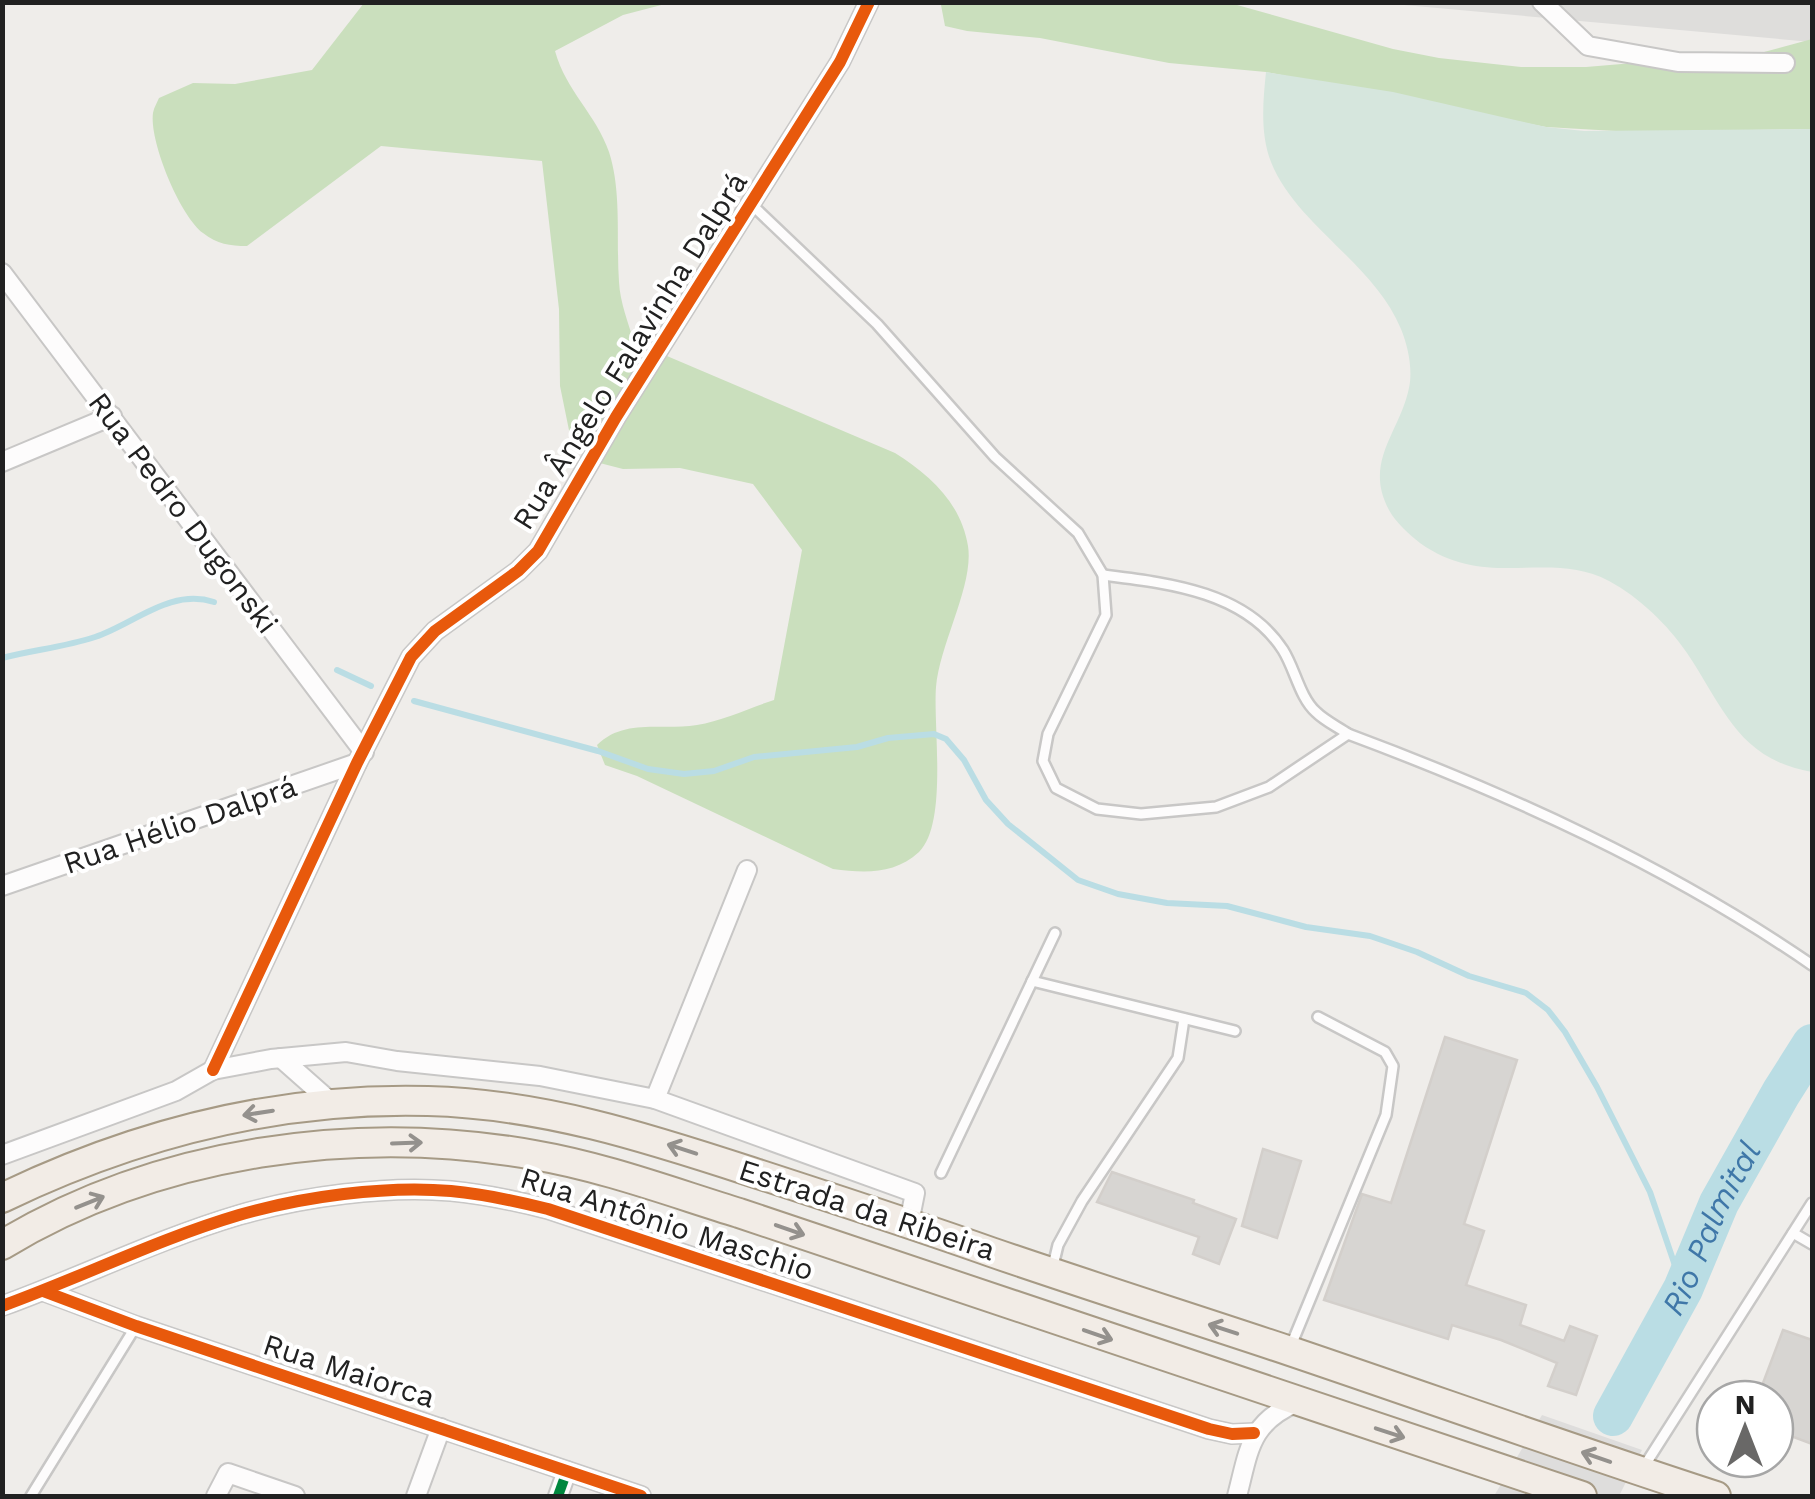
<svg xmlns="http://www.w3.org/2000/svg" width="1815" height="1499" font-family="'Work Sans',sans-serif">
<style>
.residential{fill:#dedddb}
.forest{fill:#cadfbd}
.wetland{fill:#d6e6dd}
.pier{fill:#dedddc}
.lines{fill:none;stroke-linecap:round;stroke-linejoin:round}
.stream{stroke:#badde4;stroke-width:6}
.river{stroke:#badde4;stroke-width:40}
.building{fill:#d7d5d2;stroke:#d3cfcb;stroke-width:2.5}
.service-casing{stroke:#c8c7c6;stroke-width:14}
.minor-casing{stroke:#c8c7c6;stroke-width:22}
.primary-casing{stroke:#a69a85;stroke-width:32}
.service{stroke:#fdfcfc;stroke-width:9}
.minor{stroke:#fdfcfc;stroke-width:18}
.primary{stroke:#f2ece6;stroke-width:28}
.quiet{stroke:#00873e;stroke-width:10;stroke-dasharray:20 10;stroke-linecap:butt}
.cycleway-casing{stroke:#fff;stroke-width:19}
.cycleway{stroke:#e8590c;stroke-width:12}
.oneway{stroke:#94918d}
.labels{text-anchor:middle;stroke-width:8;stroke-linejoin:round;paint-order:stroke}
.street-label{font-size:30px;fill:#212121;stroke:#fff}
.water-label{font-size:32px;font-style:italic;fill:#3f77a8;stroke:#fff}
</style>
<rect width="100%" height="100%" fill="#efedea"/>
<path class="residential" d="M 1382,3 L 1812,3 L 1812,42 Z"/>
<g class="forest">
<path d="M 946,2 L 1230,3 L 1393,49 L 1439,58 L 1521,67 L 1586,67 L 1764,52 L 1812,39 L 1812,129 L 1633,132 L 1546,127 L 1266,72 L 1169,63 L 1040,38 L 967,31 L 945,26 L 941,5 Z"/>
<path d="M 364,3 L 669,3 L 623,15 L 555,51 C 566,91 596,114 609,152 C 622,192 616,240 619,282 C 620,302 628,322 634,342 L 895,453 C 930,475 961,503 968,546 C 974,585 940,643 936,687 C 933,727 948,823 919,852 C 894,875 864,873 833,869 L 637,776 L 605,765 L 597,745 C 625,718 661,731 697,725 C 722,721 749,708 774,700 L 802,550 L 753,484 L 680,468 L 623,469 L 588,460 L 571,440 L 560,386 L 559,309 L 542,161 L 381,146 L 247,246 C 230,246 217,244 203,233 C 180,216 149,141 153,113 C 154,107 157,103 159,98 L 193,83 L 235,84 L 312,70 Z"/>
</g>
<path class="wetland" d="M 1266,72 L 1393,92 L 1546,127 L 1584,131 L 1812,129 L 1812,772 C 1738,759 1724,708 1687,653 C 1668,625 1639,597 1609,581 C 1549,549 1487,591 1420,543 C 1410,535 1395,522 1389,510 C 1363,462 1400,432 1409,388 C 1413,369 1408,346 1401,329 C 1374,263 1296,225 1271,162 C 1260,134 1263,101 1266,72 Z"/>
<path class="pier" d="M 1542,1415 L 1642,1450 L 1619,1496 L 1494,1496 Z"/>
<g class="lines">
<g class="stream">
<path d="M 2,658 C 33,650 65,647 95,637 C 134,624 170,588 214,602"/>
<path d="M 337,670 L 371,686"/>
<path d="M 414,701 L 598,751 L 648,769 L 684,774 L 714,771 L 754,757 L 857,747 L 888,738 L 934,734 L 946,739 L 964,760 L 986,800 L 1008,824 L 1078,880 L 1118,894 L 1167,903 L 1227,906 L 1306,927 L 1370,936 L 1417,952 L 1469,976 L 1526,993 L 1548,1010 L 1565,1032 L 1597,1087 L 1650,1192 L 1683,1289"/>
</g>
<path class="river" id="s1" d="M 1613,1416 L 1683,1289 L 1719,1203 L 1781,1093 L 1812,1044"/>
</g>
<g class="building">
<path d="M 1445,1037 L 1517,1060 L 1464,1224 L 1484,1231 L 1466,1285 L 1526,1305 L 1520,1325 L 1564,1341 L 1570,1326 L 1597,1336 L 1576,1395 L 1548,1386 L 1557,1363 L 1501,1340 L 1452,1325 L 1448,1339 L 1324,1300 L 1362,1194 L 1391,1203 Z"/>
<path d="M 1263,1149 L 1301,1161 L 1277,1238 L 1242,1226 Z"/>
<path d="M 1112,1172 L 1194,1200 L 1193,1203 L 1236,1219 L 1219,1264 L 1193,1254 L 1199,1237 L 1097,1202 Z"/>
<path d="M 1783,1330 L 1812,1340 L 1812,1444 L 1775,1430 L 1775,1399 L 1757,1399 Z"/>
</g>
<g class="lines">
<defs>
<g id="service">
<path d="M 750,203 L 877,324 L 995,457 L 1078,533 L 1103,575 L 1106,615 L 1048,734 L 1043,761 L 1056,788 L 1097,809 L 1141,814 L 1216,807 L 1269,787 L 1348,734 C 1509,794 1670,867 1812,965"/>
<path d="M 1103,575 C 1167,583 1245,591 1283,650 C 1295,669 1300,698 1316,712 C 1325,721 1338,727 1348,734"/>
<path d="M 1032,981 L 1235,1031"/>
<path d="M 941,1173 L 1055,933"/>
<path d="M 1793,1233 L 1812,1244"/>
<path d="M 1052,1270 L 1058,1245 L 1082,1201 L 1178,1058 L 1184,1019"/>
<path d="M 1290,1348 L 1386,1115 L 1393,1066 L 1385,1052 L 1318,1017"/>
<path d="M 1645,1465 L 1812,1203"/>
<path d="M 31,1496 L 136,1326"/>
</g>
<g id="minor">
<path d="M 1542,2 L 1588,46 L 1678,62 L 1785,63"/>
<path d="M 2,273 L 364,752"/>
<path d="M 2,462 L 112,416"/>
<path d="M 2,886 L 357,763"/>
<path d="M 281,1058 L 333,1104"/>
<path d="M 213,1070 L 357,763 L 411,657 L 435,631 L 518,571 L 538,551 L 616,417 L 840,62 L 869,2"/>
<path d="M 655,1099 L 747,870"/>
<path d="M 2,1155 L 176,1091 L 213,1070 L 271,1059 L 346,1052 L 397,1061 L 540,1076 L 655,1099 L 915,1193 L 909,1223"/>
<path d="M 43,1291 L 136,1326 L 641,1496"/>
<path d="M 2,1306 C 82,1277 158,1239 239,1215 C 301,1197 386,1185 451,1191 C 484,1194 516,1201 548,1209 L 1209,1429 L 1232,1434 L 1254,1433"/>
<path d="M 216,1496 L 228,1473 L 295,1496"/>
<path d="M 416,1496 L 441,1428"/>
<path d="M 558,1496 L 567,1471"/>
<path d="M 1237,1496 C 1249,1451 1249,1422 1298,1402"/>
</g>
<g id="primary">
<path d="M 2,1198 C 137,1133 278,1097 428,1101 C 542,1104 645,1137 752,1172 C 832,1198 912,1224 991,1252 C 1090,1286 1191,1318 1290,1351 C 1432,1399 1574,1450 1716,1496"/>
<path d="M 2,1245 C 157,1151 357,1123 534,1155 C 604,1167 671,1192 739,1213 L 1582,1496"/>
</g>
</defs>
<use href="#service" class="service-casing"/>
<use href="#minor" class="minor-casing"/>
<use href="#primary" class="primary-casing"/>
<use href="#service" class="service"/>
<use href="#minor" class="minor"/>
<use href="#primary" class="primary"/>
<path class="quiet" d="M 558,1496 L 567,1471"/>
<defs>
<g id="cycleway">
<path d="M 213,1070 L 357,763 L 411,657 L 435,631 L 518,571 L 538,551 L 616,417 L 840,62 L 869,2"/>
<path d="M 43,1291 L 136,1326 L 641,1496"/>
<path d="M 2,1306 C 82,1277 158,1239 239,1215 C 301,1197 386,1185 451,1191 C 484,1194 516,1201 548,1209 L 1209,1429 L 1232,1434 L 1254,1433"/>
</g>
</defs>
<use href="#cycleway" class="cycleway-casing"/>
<use href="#cycleway" class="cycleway"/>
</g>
<defs><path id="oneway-shaft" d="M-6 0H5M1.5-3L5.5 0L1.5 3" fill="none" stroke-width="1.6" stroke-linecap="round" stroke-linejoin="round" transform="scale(2.5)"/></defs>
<g class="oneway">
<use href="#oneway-shaft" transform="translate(258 1113) rotate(171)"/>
<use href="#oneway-shaft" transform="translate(407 1143) rotate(-2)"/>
<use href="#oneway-shaft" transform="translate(682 1149) rotate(-162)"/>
<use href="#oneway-shaft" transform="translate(90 1202) rotate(-22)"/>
<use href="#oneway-shaft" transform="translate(790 1230) rotate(19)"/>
<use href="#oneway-shaft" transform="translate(1223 1329) rotate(-162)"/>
<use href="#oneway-shaft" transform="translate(1098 1335) rotate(19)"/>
<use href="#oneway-shaft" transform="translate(1390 1433) rotate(18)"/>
<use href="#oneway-shaft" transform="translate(1596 1457) rotate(-161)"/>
</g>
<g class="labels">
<g class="street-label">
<text transform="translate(630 351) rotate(-58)" y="10">Rua Ângelo Falavinha Dalprá</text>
<text transform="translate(183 513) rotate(53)" y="10">Rua Pedro Dugonski</text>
<text transform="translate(180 825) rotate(-19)" y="10">Rua Hélio Dalprá</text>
<text transform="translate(867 1210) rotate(18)" y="10">Estrada da Ribeira</text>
<text transform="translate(667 1224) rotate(18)" y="10">Rua Antônio Maschio</text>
<text transform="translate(349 1371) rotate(18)" y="10">Rua Maiorca</text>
</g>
<g class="water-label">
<text dy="11" stroke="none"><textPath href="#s1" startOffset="212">Rio Palmital</textPath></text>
</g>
</g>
<rect width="1815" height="1499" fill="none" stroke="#212121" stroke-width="10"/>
<g transform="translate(1745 1429)"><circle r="48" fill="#ffffff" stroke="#a6a6a6" stroke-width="2.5"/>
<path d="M0-8L18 38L0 25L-18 38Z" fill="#696867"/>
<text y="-15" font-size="28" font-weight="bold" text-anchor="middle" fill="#212121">N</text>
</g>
</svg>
